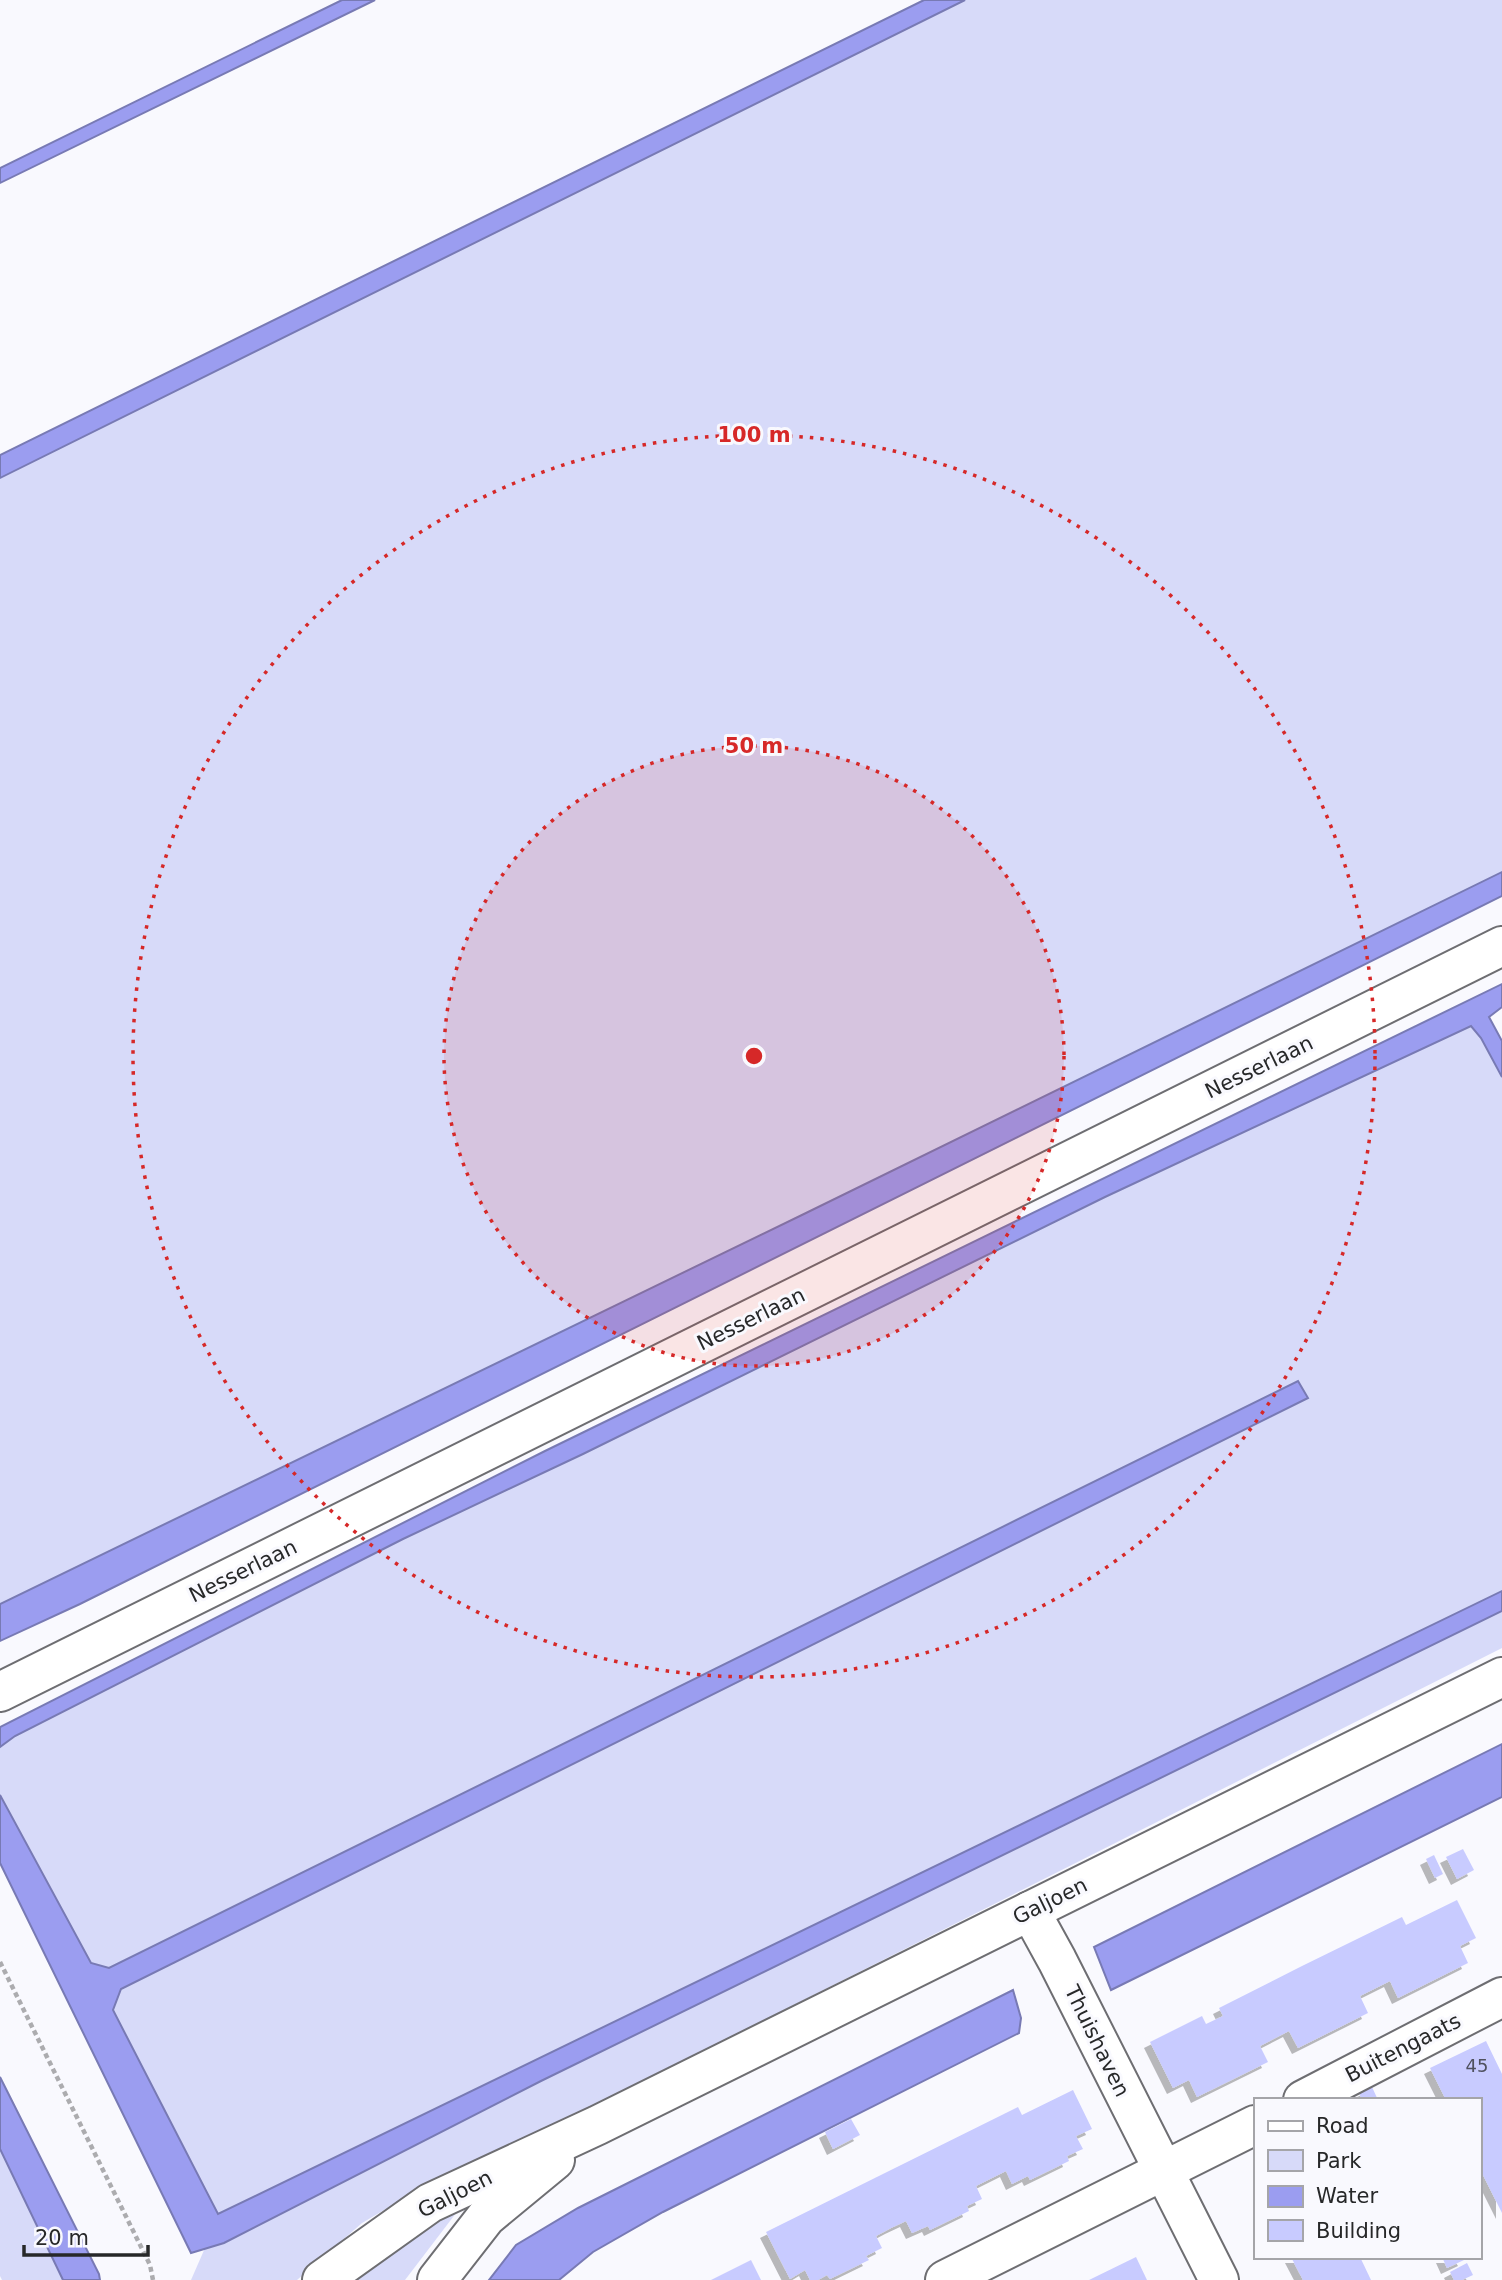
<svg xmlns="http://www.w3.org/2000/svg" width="1502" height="2280" font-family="'DejaVu Sans',sans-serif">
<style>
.green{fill:#d7daf9}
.water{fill:#9b9df0;stroke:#787ab4;stroke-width:2}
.building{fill:#c8cbff;filter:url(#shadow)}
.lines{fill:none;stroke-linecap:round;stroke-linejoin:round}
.minor-casing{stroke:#6e6e72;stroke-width:42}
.path{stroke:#acacaf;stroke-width:4.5;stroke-dasharray:5 3.5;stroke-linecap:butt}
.minor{stroke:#fff;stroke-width:38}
.ring{fill:none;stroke:#d62828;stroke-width:3.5;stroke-dasharray:3.5 7}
.labels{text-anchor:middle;stroke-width:6;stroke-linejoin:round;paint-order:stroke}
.number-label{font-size:18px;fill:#4f515e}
.street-label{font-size:21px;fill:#272829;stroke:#f9f9fe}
.centre{fill:#d62828;stroke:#f9f9fe;stroke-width:3.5}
.ring-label{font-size:21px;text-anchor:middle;font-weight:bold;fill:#d62828;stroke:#f9f9fe;stroke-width:6;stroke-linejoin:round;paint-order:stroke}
</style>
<defs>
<filter id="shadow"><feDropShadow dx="-6" dy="6" stdDeviation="0" flood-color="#0004"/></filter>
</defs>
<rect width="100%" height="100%" fill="#f9f9fe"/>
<g class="green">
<path d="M 965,0 L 1502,0 L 1502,872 L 806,1213 L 0,1604 L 0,478 Z"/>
<path d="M 1471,1026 L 1481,1038 L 1502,1077 L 1502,1591 L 218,2214 L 113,2010 L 121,1989 L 1307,1398 L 1298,1381 L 108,1968 L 91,1964 L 0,1795 L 0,1747 L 15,1736 L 403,1539 L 583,1454 L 1105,1197 Z"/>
<path d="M 1502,1611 L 1502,1648 L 538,2134 L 413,2193 L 362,2223 L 297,2280 L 191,2280 L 205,2248 L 224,2243 L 541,2081 Z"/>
<path d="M 0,2149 L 63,2280 L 2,2280 L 0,2276 Z"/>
<path d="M 466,2200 L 405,2280 L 349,2280 Z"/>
</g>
<g class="water">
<path d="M 342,0 L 375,0 L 0,183 L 0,168 Z"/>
<path d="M 924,0 L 965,0 L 0,478 L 0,455 Z"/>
<path d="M 1502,872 L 1502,896 L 80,1604 L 0,1641 L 0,1604 L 806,1213 Z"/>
<path d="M 1502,984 L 1502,1007 L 1489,1017 L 1502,1041 L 1502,1077 L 1481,1038 L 1471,1026 L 1105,1197 L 583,1454 L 403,1539 L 15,1736 L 0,1747 L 0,1727 L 545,1451 Z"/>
<path d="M 1298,1381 L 1308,1398 L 121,1989 L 113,2010 L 218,2214 L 1502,1591 L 1502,1611 L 541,2081 L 224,2243 L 191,2253 L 0,1863 L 0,1795 L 91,1963 L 109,1968 Z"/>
<path d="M 1502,1744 L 1502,1797 L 1111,1990 L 1094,1947 Z"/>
<path d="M 1013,1990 L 1021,2018 L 1019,2033 L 663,2212 L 593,2252 L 559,2280 L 489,2280 L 516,2245 L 578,2208 Z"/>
<path d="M 0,2077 L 99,2274 L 100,2280 L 63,2280 L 0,2149 Z"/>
</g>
<g class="building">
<path d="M 1463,1849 L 1474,1870 L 1457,1879 L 1446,1857 Z"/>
<path d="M 1434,1855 L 1443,1874 L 1435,1878 L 1426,1859 Z"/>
<path d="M 1457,1900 L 1476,1938 L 1460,1946 L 1468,1963 L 1398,1998 L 1390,1981 L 1360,1996 L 1368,2013 L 1298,2048 L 1289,2031 L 1260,2046 L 1268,2062 L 1197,2097 L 1189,2080 L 1173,2088 L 1150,2042 L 1202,2016 L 1206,2024 L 1223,2016 L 1219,2008 L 1302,1966 L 1402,1917 L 1406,1925 Z"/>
<path d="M 1486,2041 L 1502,2074 L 1502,2213 L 1479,2167 L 1479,2100 L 1446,2100 L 1430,2068 Z"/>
<path d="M 1372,2087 L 1378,2100 L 1362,2100 L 1359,2093 Z"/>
<path d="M 1073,2090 L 1092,2129 L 1076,2136 L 1083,2149 L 1067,2156 L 1069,2161 L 1030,2180 L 1028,2176 L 1012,2184 L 1006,2171 L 976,2186 L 982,2199 L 967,2206 L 969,2211 L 930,2230 L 928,2226 L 912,2233 L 906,2221 L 891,2228 L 876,2236 L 882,2248 L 866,2256 L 869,2260 L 830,2279 L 827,2275 L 818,2280 L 810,2280 L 805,2270 L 790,2279 L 766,2232 L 1018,2107 L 1022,2115 Z"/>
<path d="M 851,2119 L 860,2135 L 833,2149 L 825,2132 Z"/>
<path d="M 1136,2257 L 1147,2280 L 1089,2280 Z"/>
<path d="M 1291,2257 L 1360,2257 L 1371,2280 L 1303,2280 Z"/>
<path d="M 1442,2257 L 1462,2257 L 1464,2260 L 1447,2268 Z"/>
<path d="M 751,2260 L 761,2280 L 711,2280 Z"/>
<path d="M 1467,2263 L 1473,2275 L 1462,2280 L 1454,2280 L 1450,2272 Z"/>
</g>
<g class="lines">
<defs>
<g id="minor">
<path d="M 0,1692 L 1502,946"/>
<path d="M 1030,1911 L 1057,1960 L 1219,2280"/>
<path d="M 1303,2100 L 1502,1997"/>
<path d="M 322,2280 L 430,2203 L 598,2125 L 1502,1677"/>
<path d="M 437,2280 L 486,2217 L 555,2160"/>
<path d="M 945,2280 L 1255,2125"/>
</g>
</defs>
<use href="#minor" class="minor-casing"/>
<path class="path" d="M 0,1962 L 150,2265 L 153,2280"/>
<use href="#minor" class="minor"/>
</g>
<circle cx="754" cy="1056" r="310" fill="#d62828" fill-opacity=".12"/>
<g class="ring">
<circle cx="754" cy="1056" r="310"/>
<circle cx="754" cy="1056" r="621"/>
</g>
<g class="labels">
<g class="number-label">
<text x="1477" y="2072">45</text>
</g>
<g class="street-label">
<text transform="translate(1259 1067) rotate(-26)" y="7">Nesserlaan</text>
<text transform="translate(751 1319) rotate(-26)" y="7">Nesserlaan</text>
<text transform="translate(243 1571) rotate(-26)" y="7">Nesserlaan</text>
<text transform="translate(1050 1901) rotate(-26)" y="7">Galjoen</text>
<text transform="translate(1097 2041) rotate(64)" y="7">Thuishaven</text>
<text transform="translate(1403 2048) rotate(-27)" y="7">Buitengaats</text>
<text transform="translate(455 2194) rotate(-27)" y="7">Galjoen</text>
</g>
</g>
<circle cx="754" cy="1056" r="10" class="centre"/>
<g class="ring-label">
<text x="754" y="442">100 m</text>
<text x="754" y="753">50 m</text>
</g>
<rect x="1254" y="2098" width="228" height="161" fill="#f9f9fe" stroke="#a5a5a9" stroke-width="2"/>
<rect x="1268" y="2121" width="35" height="10" fill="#ffffff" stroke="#a5a5a9" stroke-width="2"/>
<text x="1316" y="2133" font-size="21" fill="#272829">Road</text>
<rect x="1268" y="2150" width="35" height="21" fill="#d7daf9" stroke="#a5a5a9" stroke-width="2"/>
<text x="1316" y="2168" font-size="21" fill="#272829">Park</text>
<rect x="1268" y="2186" width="35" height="21" fill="#9b9df0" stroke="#a5a5a9" stroke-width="2"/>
<text x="1316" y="2203" font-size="21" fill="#272829">Water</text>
<rect x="1268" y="2220" width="35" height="21" fill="#c8cbff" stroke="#a5a5a9" stroke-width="2"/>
<text x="1316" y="2238" font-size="21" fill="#272829">Building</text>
<path d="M24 2245v10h124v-10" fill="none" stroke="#272829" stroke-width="3.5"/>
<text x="35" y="2245" font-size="21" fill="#272829" stroke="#f9f9fe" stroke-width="5" paint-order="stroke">20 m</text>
</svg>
